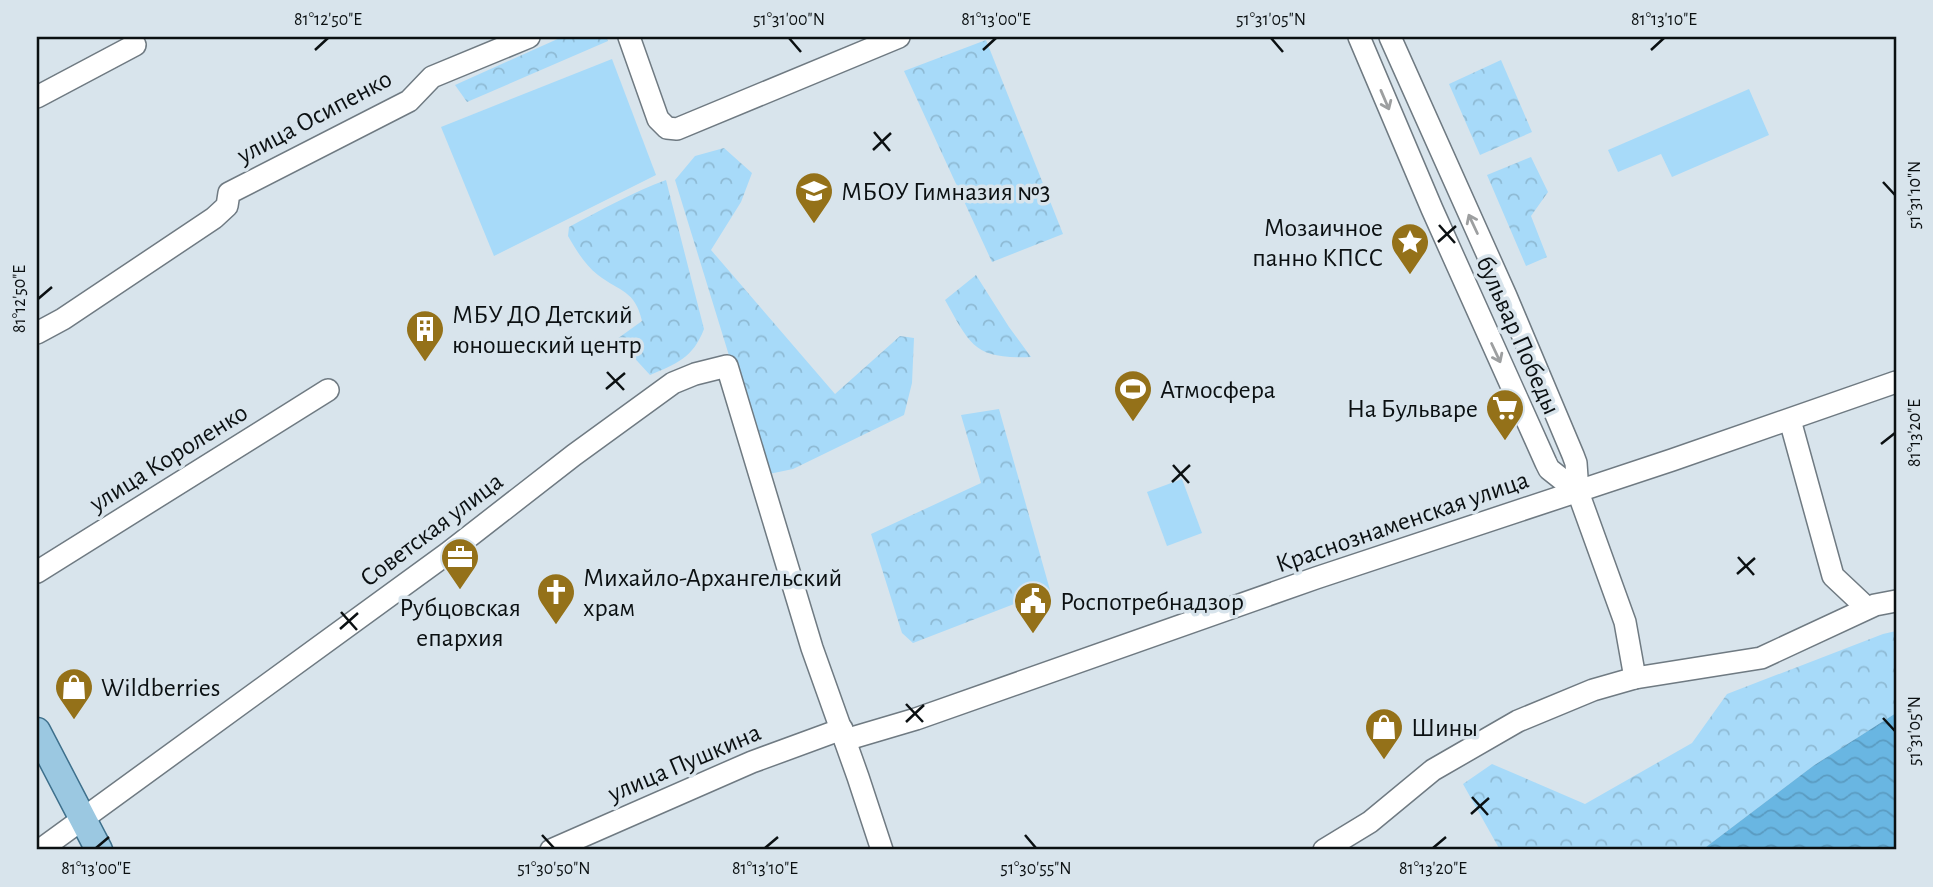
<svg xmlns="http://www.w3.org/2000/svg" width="1933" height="887" font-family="'Alegreya Sans',sans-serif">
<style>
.forest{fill:url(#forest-crowns)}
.pitch{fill:#a7daf9}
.water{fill:url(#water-waves)}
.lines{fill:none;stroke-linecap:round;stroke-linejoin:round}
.minor-casing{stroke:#6f7a82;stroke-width:24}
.major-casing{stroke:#3e708c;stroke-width:29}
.minor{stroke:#fff;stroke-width:21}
.major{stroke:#9bc8e1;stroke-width:26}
.oneway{stroke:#9d9fa0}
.ticks{fill:none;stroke:#0b1012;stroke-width:2.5}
.labels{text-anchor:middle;stroke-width:7;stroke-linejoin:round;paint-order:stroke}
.street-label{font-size:26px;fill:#0b1012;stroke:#d8e4ec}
.poi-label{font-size:26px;fill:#0b1012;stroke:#d8e4ec;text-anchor:start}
.neatline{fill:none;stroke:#0b1012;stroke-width:2.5}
.ticks-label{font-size:18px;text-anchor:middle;fill:#0b1012}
</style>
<defs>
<pattern id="forest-crowns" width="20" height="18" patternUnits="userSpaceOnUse" patternTransform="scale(1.75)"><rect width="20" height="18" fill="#a7daf9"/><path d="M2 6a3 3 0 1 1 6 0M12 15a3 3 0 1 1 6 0" fill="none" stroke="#8ebad4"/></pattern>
<pattern id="water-waves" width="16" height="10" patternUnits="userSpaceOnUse" patternTransform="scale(1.75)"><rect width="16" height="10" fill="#69b6e2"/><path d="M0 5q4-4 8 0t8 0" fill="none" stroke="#5a9bc1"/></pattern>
</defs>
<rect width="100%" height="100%" fill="#d8e4ec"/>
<g class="forest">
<path d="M 562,37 L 606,37 L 608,41 L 467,102 L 455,85 Z"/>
<path d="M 986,40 L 1063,234 L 992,262 L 904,71 Z"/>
<path d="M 1501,60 L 1532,132 L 1480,155 L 1449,84 Z"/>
<path d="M 724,148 L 752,173 L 741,202 L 711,250 L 835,394 L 900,336 L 914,338 L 912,383 L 904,415 L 793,469 L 769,474 L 739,388 L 675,180 L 695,156 Z"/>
<path d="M 1531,157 L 1548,192 L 1531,216 L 1547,257 L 1526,266 L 1487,175 Z"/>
<path d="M 666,180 L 704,329 C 693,358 676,364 650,375 L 617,339 L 642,321 C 635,290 620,292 598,275 C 585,265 576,250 568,236 L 569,227 C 601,210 633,192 666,180 Z"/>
<path d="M 976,275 L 1009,327 L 1031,357 C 974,359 971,346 945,300 Z"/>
<path d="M 999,409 L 1050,590 L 913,643 L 902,633 L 871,534 L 981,483 L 961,415 Z"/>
<path d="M 1896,631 L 1896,713 L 1813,766 L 1702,850 L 1500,850 L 1463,784 L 1492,764 L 1585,804 L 1692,743 L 1727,694 L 1883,634 Z"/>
</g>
<g class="pitch">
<path d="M 612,59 L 656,175 L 494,256 L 441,127 Z"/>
<path d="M 1749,89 L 1769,135 L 1672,177 L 1661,154 L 1618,172 L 1608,150 Z"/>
<path d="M 1182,479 L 1202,533 L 1167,546 L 1147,492 Z"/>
</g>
<path class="water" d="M 1896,713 L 1896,850 L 1702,850 L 1813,766 Z"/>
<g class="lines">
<defs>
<g id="minor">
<path d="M 629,37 L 658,119 L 667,128 L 677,129 L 899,37"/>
<path d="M 1359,37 L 1432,209 L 1546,463 L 1549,469 L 1578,492"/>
<path d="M 1390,37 L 1506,296 L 1573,455 L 1576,463 L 1578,492 L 1625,622 L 1635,678"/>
<path d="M 37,97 L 135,45"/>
<path d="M 37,333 L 63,319 L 214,218 L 227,206 L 229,193 L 409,101 L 432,77 L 529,37"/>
<path d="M 1790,420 L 1833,576 L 1867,608"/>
<path d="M 37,572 L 328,390"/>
<path d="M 845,740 L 916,719 L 1316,578 L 1672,460 L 1896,382"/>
<path d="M 40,850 L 448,553 L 574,455 L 673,383 L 695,374 L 727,366 L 812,648 L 858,777 L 882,850"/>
<path d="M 551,850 L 752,762 L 842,729"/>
<path d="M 1324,850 L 1370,822 L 1433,770 L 1518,721 L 1593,690 L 1635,678 L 1761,658 L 1875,605 L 1896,601"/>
</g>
<path id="major" d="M 37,731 L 99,850"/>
</defs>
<use href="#minor" class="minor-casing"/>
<use href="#major" class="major-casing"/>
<use href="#minor" class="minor"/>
<use href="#major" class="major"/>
</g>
<defs><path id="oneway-shaft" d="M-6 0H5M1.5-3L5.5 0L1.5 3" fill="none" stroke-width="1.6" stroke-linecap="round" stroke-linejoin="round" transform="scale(1.75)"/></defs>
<g class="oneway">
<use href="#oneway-shaft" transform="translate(1385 100) rotate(67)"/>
<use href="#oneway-shaft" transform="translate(1473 224) rotate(-115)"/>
<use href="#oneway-shaft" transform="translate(1496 353) rotate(65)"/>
</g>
<path class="ticks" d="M 789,38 L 801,52M 1271,38 L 1283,52M 315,50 L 328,38M 983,50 L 996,38M 1651,50 L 1664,38M 874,132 L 890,151M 873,150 L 891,133M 1883,182 L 1895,195M 1439,225 L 1455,243M 1438,242 L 1456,226M 38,299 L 52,287M 607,372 L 624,390M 606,389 L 625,373M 1881,444 L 1895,433M 1173,465 L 1189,483M 1172,482 L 1190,465M 1738,557 L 1754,575M 1737,574 L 1755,558M 341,612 L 357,630M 340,629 L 358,613M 906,704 L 923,722M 1883,718 L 1895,731M 906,722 L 924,705M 1472,797 L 1488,815M 1471,814 L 1489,798M 542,835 L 554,848M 1025,835 L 1036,848M 96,848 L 109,837M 765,848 L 778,837M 1433,848 L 1446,837"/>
<defs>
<symbol id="school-pin" viewBox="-11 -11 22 30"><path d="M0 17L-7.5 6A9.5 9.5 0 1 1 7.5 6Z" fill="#947119" stroke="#d8e4ec"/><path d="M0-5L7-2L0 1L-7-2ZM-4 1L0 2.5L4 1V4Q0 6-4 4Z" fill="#fff"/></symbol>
<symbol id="sight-pin" viewBox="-11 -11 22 30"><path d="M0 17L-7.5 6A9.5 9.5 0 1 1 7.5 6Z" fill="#947119" stroke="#d8e4ec"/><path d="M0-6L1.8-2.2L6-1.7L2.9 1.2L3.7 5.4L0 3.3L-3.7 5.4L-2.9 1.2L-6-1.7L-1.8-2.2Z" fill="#fff"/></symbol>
<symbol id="building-pin" viewBox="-11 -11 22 30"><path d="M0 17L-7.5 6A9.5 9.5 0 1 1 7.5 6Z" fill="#947119" stroke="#d8e4ec"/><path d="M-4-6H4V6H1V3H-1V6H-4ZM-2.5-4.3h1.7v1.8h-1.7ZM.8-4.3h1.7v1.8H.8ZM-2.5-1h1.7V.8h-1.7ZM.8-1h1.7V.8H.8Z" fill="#fff"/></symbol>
<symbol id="stadium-pin" viewBox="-11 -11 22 30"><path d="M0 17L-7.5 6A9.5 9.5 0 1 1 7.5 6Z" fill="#947119" stroke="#d8e4ec"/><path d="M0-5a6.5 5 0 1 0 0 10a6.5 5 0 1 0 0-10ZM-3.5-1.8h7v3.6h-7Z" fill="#fff"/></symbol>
<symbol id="supermarket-pin" viewBox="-11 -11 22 30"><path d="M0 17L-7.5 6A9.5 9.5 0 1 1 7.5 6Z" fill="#947119" stroke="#d8e4ec"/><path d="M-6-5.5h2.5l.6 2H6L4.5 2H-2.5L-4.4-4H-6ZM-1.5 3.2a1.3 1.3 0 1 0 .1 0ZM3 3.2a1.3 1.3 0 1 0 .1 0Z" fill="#fff"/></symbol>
<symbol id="office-pin" viewBox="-11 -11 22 30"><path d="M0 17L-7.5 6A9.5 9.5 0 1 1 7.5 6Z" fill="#947119" stroke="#d8e4ec"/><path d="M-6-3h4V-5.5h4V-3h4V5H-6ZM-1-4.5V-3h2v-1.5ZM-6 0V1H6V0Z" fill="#fff"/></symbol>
<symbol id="church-pin" viewBox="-11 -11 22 30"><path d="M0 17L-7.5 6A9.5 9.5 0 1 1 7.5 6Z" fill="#947119" stroke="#d8e4ec"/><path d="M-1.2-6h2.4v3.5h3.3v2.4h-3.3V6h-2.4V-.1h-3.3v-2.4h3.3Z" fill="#fff"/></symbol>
<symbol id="civic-pin" viewBox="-11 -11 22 30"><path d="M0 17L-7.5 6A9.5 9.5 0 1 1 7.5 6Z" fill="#947119" stroke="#d8e4ec"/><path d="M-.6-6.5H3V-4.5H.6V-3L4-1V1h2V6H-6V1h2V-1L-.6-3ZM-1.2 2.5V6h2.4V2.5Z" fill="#fff"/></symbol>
<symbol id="shop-pin" viewBox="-11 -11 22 30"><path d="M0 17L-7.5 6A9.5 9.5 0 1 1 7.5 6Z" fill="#947119" stroke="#d8e4ec"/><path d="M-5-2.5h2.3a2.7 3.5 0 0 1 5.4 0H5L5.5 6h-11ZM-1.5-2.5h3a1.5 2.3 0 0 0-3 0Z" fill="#fff"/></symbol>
</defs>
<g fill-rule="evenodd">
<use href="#school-pin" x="792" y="169" width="44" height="60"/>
<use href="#sight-pin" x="1388" y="220" width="44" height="60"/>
<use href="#building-pin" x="403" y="307" width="44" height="60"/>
<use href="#stadium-pin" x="1111" y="367" width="44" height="60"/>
<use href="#supermarket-pin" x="1483" y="386" width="44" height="60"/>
<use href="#office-pin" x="438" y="535" width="44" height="60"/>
<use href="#church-pin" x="534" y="570" width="44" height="60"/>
<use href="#civic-pin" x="1011" y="579" width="44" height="60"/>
<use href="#shop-pin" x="52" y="665" width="44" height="60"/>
<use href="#shop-pin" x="1362" y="705" width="44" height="60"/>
</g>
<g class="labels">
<g class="street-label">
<text transform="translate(314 116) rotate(-28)" y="9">улица Осипенко</text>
<text transform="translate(1519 335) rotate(66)" y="9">бульвар Победы</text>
<text transform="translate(168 457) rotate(-32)" y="9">улица Короленко</text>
<text transform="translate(1402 521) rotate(-19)" y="9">Краснознаменская улица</text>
<text transform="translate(431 529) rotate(-37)" y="9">Советская улица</text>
<text transform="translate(684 762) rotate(-23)" y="9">улица Пушкина</text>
</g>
<g class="poi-label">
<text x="841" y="200">МБОУ Гимназия №3</text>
<text x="1383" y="236" text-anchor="end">Мозаичное<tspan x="1383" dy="30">панно КПСС</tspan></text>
<text x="452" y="323">МБУ ДО Детский<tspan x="452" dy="30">юношеский центр</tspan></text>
<text x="1160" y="398">Атмосфера</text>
<text x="1478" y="417" text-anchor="end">На Бульваре</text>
<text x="583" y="586">Михайло-Архангельский<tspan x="583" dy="30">храм</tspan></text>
<text x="1060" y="610">Роспотребнадзор</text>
<text x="460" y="616" text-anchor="middle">Рубцовская<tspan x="460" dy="30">епархия</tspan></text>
<text x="101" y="696">Wildberries</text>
<text x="1411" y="736">Шины</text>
</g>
</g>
<rect width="1933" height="887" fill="none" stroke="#d8e4ec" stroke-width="77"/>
<rect x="38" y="38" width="1857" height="810" class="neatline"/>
<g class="ticks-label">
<text x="328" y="25">81°12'50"E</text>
<text x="789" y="25">51°31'00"N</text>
<text x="996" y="25">81°13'00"E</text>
<text x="1271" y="25">51°31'05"N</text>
<text x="1664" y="25">81°13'10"E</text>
<text transform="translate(1914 195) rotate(-90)" y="6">51°31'10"N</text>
<text transform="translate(19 299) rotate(-90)" y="6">81°12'50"E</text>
<text transform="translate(1914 433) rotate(-90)" y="6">81°13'20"E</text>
<text transform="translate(1914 731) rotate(-90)" y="6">51°31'05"N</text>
<text x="96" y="874">81°13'00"E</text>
<text x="554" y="874">51°30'50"N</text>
<text x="765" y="874">81°13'10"E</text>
<text x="1036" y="874">51°30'55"N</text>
<text x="1433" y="874">81°13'20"E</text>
</g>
</svg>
